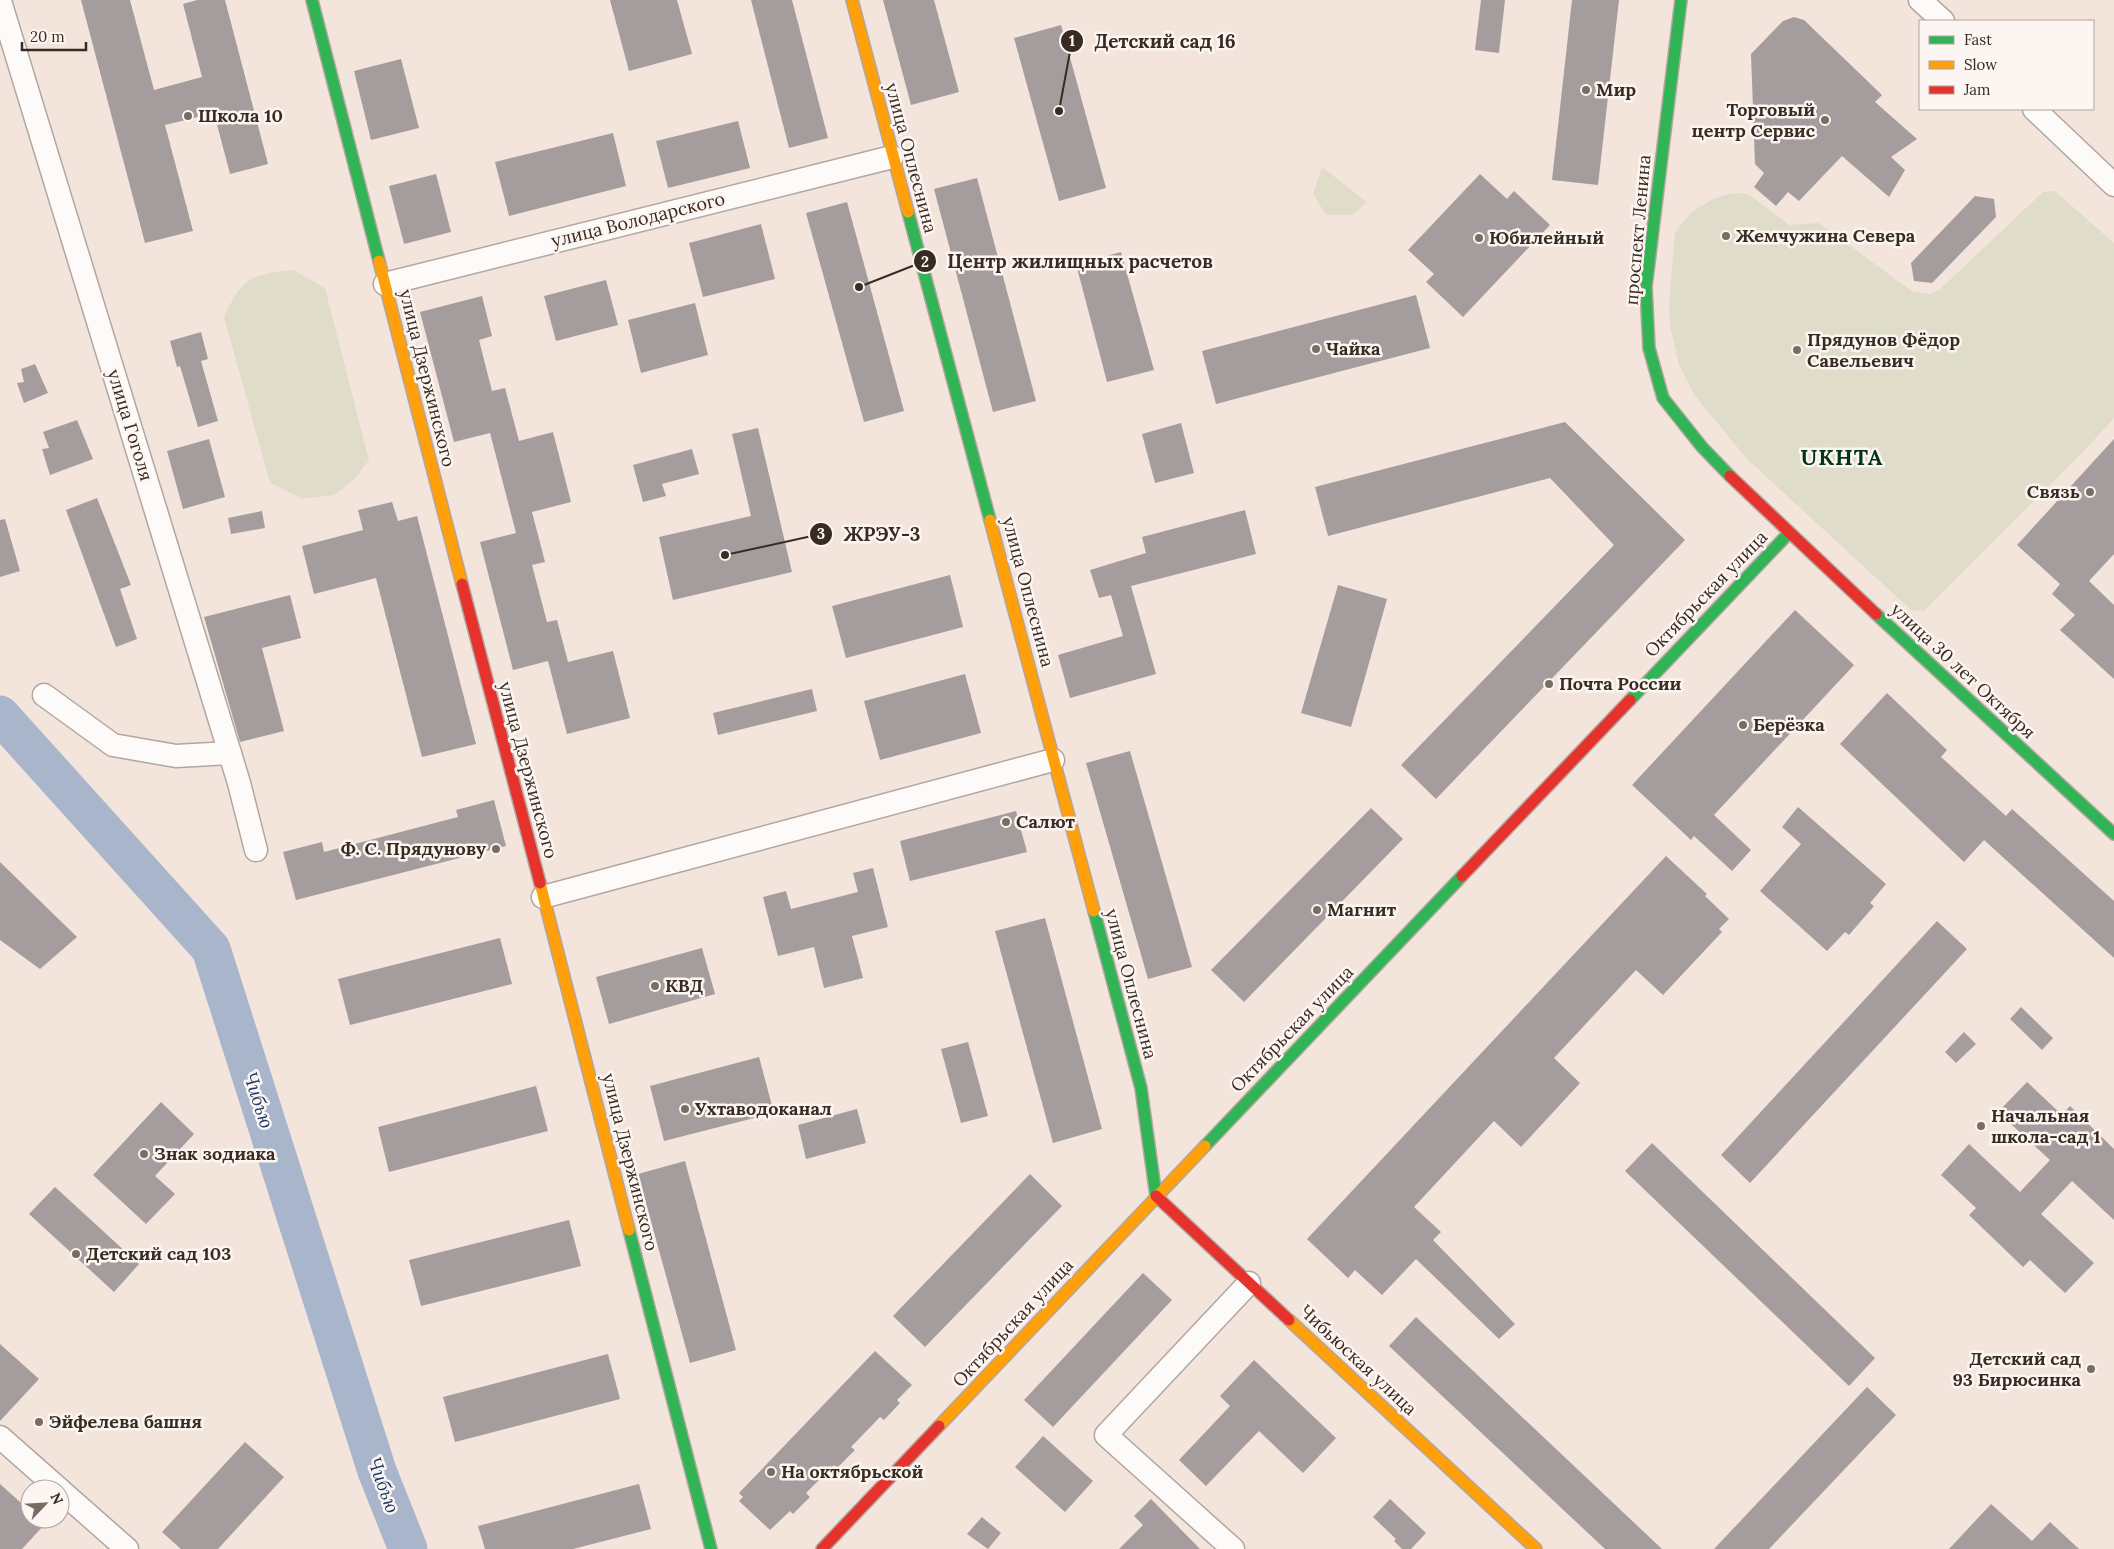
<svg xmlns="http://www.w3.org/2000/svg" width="2114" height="1549" font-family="Lora,serif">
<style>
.green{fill:#dfddca}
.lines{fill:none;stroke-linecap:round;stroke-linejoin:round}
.river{stroke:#a8b5cb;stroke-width:39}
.building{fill:#a59c9e}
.street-casing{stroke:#b2a69e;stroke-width:25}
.fast-casing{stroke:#b2a69e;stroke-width:14}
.slow-casing{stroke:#b2a69e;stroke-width:14}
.jam-casing{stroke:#b2a69e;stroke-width:14}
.street{stroke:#fdfbfa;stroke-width:22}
.fast{stroke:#30b455;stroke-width:11}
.slow{stroke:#ff9f0a;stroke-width:11}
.jam{stroke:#e5322d;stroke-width:11}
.poi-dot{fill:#796c63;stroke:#fcf5f1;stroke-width:2}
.labels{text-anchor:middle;stroke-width:5;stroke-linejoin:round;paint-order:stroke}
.poi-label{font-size:18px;font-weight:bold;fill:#372b22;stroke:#fcf5f1;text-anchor:start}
.street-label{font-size:18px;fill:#372b22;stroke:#fcf5f1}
.water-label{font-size:19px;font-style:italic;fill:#1c3c6b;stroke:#fcf5f1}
.district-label{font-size:22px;font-weight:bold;letter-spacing:1px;fill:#003615;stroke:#fcf5f1}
.leader{fill:none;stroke:#372b22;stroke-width:2}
.callout-dot{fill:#372b22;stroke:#fcf5f1;stroke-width:2}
.mark-label{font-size:15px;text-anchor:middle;font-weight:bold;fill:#fff}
.callout-label{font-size:19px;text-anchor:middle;font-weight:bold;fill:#372b22;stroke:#fcf5f1;stroke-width:5;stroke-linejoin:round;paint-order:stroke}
</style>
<rect width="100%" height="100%" fill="#f4e5dc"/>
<g class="green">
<path d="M 1322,167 L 1367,202 L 1352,215 L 1326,215 L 1313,194 Z"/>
<path d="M 2055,191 L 2114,243 L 2114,418 L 2083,452 L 1924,611 L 1911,610 L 1748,460 L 1695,396 L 1679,365 L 1670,326 L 1669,306 L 1675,234 L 1680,225 L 1692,212 L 1713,199 L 1728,194 L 1740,193 L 1750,195 L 1789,225 L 1819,223 L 1913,292 L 1930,294 L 1939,290 L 2043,192 Z"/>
<path d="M 293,270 L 325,288 L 369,460 L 354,480 L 334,495 L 302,499 L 270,483 L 224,317 C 242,278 250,274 293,270 Z"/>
</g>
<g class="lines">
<path class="river" d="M 0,715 L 211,949 L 377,1471 L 408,1549"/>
</g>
<g class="building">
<path d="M 81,0 L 130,0 L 154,90 L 202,77 L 183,4 L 197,0 L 225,0 L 268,164 L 230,174 L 214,113 L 165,125 L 193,231 L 145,243 Z"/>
<path d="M 610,0 L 677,0 L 692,54 L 629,71 Z"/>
<path d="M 751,0 L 792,0 L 828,138 L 789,148 Z"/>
<path d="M 883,0 L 934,0 L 959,92 L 911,105 Z"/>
<path d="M 1481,0 L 1505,0 L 1499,53 L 1475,50 Z"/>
<path d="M 1572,0 L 1619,0 L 1598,185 L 1552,180 Z"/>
<path d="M 1794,17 L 1804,20 L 1882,95 L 1875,102 L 1917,139 L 1891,157 L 1905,170 L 1889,197 L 1842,156 L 1799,201 L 1788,192 L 1776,206 L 1754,187 L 1764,173 L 1755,164 L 1751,54 L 1783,21 Z"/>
<path d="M 1061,25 L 1106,188 L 1059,201 L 1014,38 Z"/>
<path d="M 401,59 L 419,128 L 371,140 L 354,71 Z"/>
<path d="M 738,121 L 750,168 L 668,188 L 656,141 Z"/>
<path d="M 613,133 L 626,186 L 509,216 L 495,162 Z"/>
<path d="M 436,174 L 451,232 L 404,244 L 389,186 Z"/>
<path d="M 1480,174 L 1507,199 L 1514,191 L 1550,225 L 1463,317 L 1426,282 L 1434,274 L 1408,250 Z"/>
<path d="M 977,178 L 1036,401 L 993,412 L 934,189 Z"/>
<path d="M 1975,196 L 1994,199 L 1996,217 L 1932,283 L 1914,281 L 1911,263 Z"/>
<path d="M 847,202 L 904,411 L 864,422 L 806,213 Z"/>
<path d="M 761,224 L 775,279 L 703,297 L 689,243 Z"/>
<path d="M 1121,252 L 1154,370 L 1107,382 L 1076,264 Z"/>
<path d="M 606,280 L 618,325 L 556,341 L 544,296 Z"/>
<path d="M 1416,295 L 1430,348 L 1216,404 L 1202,351 Z"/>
<path d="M 482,296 L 492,336 L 479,340 L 492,391 L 505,388 L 519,441 L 553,432 L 571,502 L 532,512 L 545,562 L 532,565 L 547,622 L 557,620 L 568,662 L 613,651 L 630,718 L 567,734 L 548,661 L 513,670 L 480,542 L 516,533 L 490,433 L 454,442 L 420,312 Z"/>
<path d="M 695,303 L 708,355 L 641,373 L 628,320 Z"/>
<path d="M 201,332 L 208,359 L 201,361 L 218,421 L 198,427 L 180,366 L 177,367 L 170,341 Z"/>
<path d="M 35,364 L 48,393 L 24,403 L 17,383 L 24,382 L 21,369 Z"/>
<path d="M 77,420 L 93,459 L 50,475 L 42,449 L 49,448 L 43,432 Z"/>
<path d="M 1565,422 L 1685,540 L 1436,799 L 1401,765 L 1614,545 L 1550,478 L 1328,536 L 1315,487 Z"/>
<path d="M 1181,423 L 1194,473 L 1155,483 L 1142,434 Z"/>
<path d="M 758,428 L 792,572 L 673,600 L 659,537 L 751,516 L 732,434 Z"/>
<path d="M 209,439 L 225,497 L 183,509 L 167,451 Z"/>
<path d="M 2114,439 L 2114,554 L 2089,581 L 2114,605 L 2114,679 L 2060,630 L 2075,615 L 2052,594 L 2060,584 L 2017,545 Z"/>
<path d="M 692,449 L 699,474 L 662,484 L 666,496 L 643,502 L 633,465 Z"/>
<path d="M 97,498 L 131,585 L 120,589 L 137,639 L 116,647 L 66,510 Z"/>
<path d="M 392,502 L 398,521 L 417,516 L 476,744 L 422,757 L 376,578 L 314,594 L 302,546 L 363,530 L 358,510 Z"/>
<path d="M 1245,510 L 1256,554 L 1131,586 L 1156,674 L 1070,698 L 1058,655 L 1123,636 L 1111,595 L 1099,598 L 1090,570 L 1146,553 L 1142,537 Z"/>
<path d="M 262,511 L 265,528 L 231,534 L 228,518 Z"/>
<path d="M 5,519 L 20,571 L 0,577 L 0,520 Z"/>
<path d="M 950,575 L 963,627 L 846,658 L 832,606 Z"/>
<path d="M 1338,585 L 1387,599 L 1351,727 L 1301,713 Z"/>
<path d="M 290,595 L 301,638 L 262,648 L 284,731 L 240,742 L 204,617 Z"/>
<path d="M 1795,610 L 1854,665 L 1714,815 L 1751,850 L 1732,871 L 1694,836 L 1691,840 L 1632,785 Z"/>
<path d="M 965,674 L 981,733 L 880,760 L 864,701 Z"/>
<path d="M 812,689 L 817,711 L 718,735 L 713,713 Z"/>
<path d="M 1887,693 L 1947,750 L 1941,757 L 2006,816 L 2012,809 L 2114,901 L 2114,958 L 1984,840 L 1964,862 L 1840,744 Z"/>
<path d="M 1130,751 L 1192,967 L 1148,979 L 1086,763 Z"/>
<path d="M 494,800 L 506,846 L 296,900 L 283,852 L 322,842 L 324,852 L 458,817 L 456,810 Z"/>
<path d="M 1798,807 L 1886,884 L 1870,903 L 1874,906 L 1849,935 L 1845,932 L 1827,951 L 1760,891 L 1801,844 L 1782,827 Z"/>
<path d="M 1371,808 L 1403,839 L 1244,1002 L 1211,970 Z"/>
<path d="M 1016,811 L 1027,852 L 910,881 L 900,841 Z"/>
<path d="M 1666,856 L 1707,894 L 1705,896 L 1729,919 L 1719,929 L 1722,932 L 1663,995 L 1636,970 L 1554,1058 L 1580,1083 L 1521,1147 L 1494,1121 L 1414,1207 L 1441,1232 L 1433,1240 L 1515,1324 L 1499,1339 L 1416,1259 L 1382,1295 L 1355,1270 L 1348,1278 L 1307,1239 Z"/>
<path d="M 0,862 L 77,937 L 40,969 L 0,940 Z"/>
<path d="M 873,868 L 888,927 L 852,936 L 863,978 L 824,988 L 814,947 L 778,956 L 763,897 L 786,891 L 791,909 L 858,892 L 853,873 Z"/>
<path d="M 1045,918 L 1102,1129 L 1053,1143 L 995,931 Z"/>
<path d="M 1937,921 L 1967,949 L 1750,1183 L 1721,1155 Z"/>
<path d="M 500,938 L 512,984 L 350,1025 L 338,979 Z"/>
<path d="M 702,948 L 715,994 L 609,1024 L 596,977 Z"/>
<path d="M 2021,1007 L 2053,1038 L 2042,1050 L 2010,1019 Z"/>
<path d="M 1964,1032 L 1976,1044 L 1956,1063 L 1945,1052 Z"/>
<path d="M 968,1042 L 988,1116 L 961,1123 L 941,1049 Z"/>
<path d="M 759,1057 L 774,1113 L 664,1141 L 650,1086 Z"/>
<path d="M 2027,1082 L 2062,1115 L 2070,1106 L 2114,1149 L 2114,1220 L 2072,1181 L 2041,1214 L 2094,1263 L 2065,1293 L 2030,1260 L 2023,1267 L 1969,1215 L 1976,1208 L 1941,1175 L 1969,1144 L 2020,1192 L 2050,1160 L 1998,1112 Z"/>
<path d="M 536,1086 L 548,1131 L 389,1172 L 378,1127 Z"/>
<path d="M 161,1102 L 194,1134 L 155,1176 L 175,1194 L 146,1224 L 93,1175 Z"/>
<path d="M 857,1109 L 866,1143 L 806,1159 L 798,1125 Z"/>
<path d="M 1652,1143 L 1875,1358 L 1849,1386 L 1625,1171 Z"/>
<path d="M 685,1161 L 736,1350 L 690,1363 L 638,1174 Z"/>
<path d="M 1030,1174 L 1062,1206 L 925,1347 L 893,1316 Z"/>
<path d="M 55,1187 L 139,1264 L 114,1292 L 29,1214 Z"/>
<path d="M 569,1220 L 581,1266 L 421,1306 L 409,1260 Z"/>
<path d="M 1143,1273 L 1172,1300 L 1053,1427 L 1024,1400 Z"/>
<path d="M 1416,1317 L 1662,1549 L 1605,1549 L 1389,1346 Z"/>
<path d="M 0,1344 L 39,1379 L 0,1421 Z"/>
<path d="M 875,1351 L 912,1385 L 897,1400 L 900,1403 L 884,1420 L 880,1417 L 851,1447 L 855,1450 L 837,1468 L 834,1465 L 806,1493 L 810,1497 L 793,1514 L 790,1511 L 770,1530 L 739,1501 L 743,1497 L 739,1493 Z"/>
<path d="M 608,1354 L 620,1399 L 455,1442 L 443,1397 Z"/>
<path d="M 1254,1360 L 1336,1438 L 1303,1473 L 1259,1431 L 1206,1486 L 1179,1460 L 1230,1406 L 1220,1396 Z"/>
<path d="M 1867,1387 L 1896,1415 L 1769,1549 L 1714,1549 Z"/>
<path d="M 1043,1436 L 1093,1481 L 1065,1512 L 1015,1467 Z"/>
<path d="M 245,1442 L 284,1477 L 218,1549 L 181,1549 L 162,1532 Z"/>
<path d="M 0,1484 L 30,1511 L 30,1519 L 39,1519 L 45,1524 L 22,1549 L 0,1549 Z"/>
<path d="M 639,1484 L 651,1529 L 573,1549 L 485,1549 L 478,1526 Z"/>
<path d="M 1151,1499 L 1200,1549 L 1119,1549 L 1143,1525 L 1134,1516 Z"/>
<path d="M 1390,1499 L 1426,1533 L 1411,1549 L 1402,1549 L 1394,1541 L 1396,1539 L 1373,1517 Z"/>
<path d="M 1991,1504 L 2032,1541 L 2050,1522 L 2079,1549 L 1949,1549 Z"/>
<path d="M 982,1517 L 1001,1533 L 988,1549 L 967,1534 Z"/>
</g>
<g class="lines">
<defs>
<g id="street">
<path d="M 1920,0 L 1943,21"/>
<path d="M 0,1 L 239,783 L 256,850"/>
<path d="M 2034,109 L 2114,185"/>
<path d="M 385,284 L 892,157"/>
<path d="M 44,695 L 113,745 L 176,756 L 230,753"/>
<path d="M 543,897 L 1053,760"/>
<path d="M 0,1437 L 59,1489"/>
<path d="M 60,1490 L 127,1549"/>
<path d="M 1233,1549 L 1106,1435 L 1249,1283"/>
</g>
<g id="fast">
<path d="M 312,0 L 379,261"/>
<path d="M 1681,0 L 1646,287 L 1649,348 L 1663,398 L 1702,447 L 1730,476"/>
<path d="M 908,212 L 990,520"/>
<path d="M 1876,614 L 2114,834"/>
<path d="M 1630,700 L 1788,534"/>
<path d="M 1094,911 L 1141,1088 L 1156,1196"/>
<path d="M 1205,1146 L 1462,876"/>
<path d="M 629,1230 L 711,1549"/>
</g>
<g id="slow">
<path d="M 852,0 L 908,212"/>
<path d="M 379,261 L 462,584"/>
<path d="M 990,520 L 1094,911"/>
<path d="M 540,883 L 629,1230"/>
<path d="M 1289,1320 L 1536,1549"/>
<path d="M 939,1426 L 1205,1146"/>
</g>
<g id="jam">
<path d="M 1730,476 L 1876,614"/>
<path d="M 462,584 L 540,883"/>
<path d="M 1462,876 L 1630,700"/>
<path d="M 1156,1196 L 1289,1320"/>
<path d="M 822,1549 L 939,1426"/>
</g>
</defs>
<use href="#street" class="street-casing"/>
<use href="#fast" class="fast-casing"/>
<use href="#slow" class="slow-casing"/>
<use href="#jam" class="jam-casing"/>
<use href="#street" class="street"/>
<use href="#fast" class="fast"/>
<use href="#slow" class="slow"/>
<use href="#jam" class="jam"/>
</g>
<g class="poi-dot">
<circle cx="1586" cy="90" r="5"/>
<circle cx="188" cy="116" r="5"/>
<circle cx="1825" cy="120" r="5"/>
<circle cx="1726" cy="236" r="5"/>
<circle cx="1479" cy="238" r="5"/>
<circle cx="1316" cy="349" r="5"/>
<circle cx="1797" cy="350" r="5"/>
<circle cx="2090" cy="492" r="5"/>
<circle cx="1549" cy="684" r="5"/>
<circle cx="1743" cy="725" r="5"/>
<circle cx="1006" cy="822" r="5"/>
<circle cx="496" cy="849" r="5"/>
<circle cx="1317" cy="910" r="5"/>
<circle cx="655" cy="986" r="5"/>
<circle cx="685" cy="1109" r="5"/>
<circle cx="1981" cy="1126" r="5"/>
<circle cx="144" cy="1154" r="5"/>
<circle cx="76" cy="1254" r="5"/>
<circle cx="2091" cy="1369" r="5"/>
<circle cx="39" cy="1422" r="5"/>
<circle cx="771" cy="1472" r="5"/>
</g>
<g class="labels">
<g class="poi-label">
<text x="1596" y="96">Мир</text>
<text x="1815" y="116" text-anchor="end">Торговый<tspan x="1815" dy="21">центр Сервис</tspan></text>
<text x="198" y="122">Школа 10</text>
<text x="1736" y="242">Жемчужина Севера</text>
<text x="1489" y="244">Юбилейный</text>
<text x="1807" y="346">Прядунов Фёдор<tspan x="1807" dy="21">Савельевич</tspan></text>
<text x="1326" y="355">Чайка</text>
<text x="2080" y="498" text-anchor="end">Связь</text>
<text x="1559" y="690">Почта России</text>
<text x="1753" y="731">Берёзка</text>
<text x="1016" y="828">Салют</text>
<text x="486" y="855" text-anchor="end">Ф. С. Прядунову</text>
<text x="1327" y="916">Магнит</text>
<text x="665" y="992">КВД</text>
<text x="695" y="1115">Ухтаводоканал</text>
<text x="1991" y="1122">Начальная<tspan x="1991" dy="21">школа-сад 1</tspan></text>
<text x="154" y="1160">Знак зодиака</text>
<text x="86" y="1260">Детский сад 103</text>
<text x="2081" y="1365" text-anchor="end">Детский сад<tspan x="2081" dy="21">93 Бирюсинка</tspan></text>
<text x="49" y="1428">Эйфелева башня</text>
<text x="781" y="1478">На октябрьской</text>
</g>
<g class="street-label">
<text transform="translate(911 158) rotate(75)" y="6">улица Оплеснина</text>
<text transform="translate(638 220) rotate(-14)" y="6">улица Володарского</text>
<text transform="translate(1638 230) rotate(-85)" y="6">проспект Ленина</text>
<text transform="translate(427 378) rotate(76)" y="6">улица Дзержинского</text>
<text transform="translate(130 425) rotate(73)" y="6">улица Гоголя</text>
<text transform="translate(1028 592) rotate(75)" y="6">улица Оплеснина</text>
<text transform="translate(1706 594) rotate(-46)" y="6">Октябрьская улица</text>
<text transform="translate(1963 671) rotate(43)" y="6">улица 30 лет Октября</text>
<text transform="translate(528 770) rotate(75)" y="6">улица Дзержинского</text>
<text transform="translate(1131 984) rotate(75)" y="6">улица Оплеснина</text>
<text transform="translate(1292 1029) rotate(-46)" y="6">Октябрьская улица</text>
<text transform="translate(630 1162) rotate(76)" y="6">улица Дзержинского</text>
<text transform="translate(1013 1323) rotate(-47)" y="6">Октябрьская улица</text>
<text transform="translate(1358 1360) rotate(43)" y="6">Чибьюская улица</text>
</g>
<g class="water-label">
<text transform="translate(259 1100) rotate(72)" y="7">Чибью</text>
<text transform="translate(384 1485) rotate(70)" y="7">Чибью</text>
</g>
<g class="district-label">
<text x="1842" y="465">UKHTA</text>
</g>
</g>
<path class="leader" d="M1059 111L1072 41M859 287L925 261M725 555L821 534"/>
<g class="callout-dot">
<circle cx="1059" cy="111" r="5"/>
<circle cx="859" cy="287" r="5"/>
<circle cx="725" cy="555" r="5"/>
<circle cx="1072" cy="41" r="12"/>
<circle cx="925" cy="261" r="12"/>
<circle cx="821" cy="534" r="12"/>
</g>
<g class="mark-label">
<text x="1072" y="46">1</text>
<text x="925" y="267">2</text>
<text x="821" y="539">3</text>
</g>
<g class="callout-label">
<text x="1165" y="48">Детский сад 16</text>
<text x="1080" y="268">Центр жилищных расчетов</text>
<text x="882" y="541">ЖРЭУ-3</text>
</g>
<rect x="1919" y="20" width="175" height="90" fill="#fcf5f1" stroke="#ada49e"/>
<rect x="1929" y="36" width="25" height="8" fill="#30b455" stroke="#ada49e"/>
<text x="1964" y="45" font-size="15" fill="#372b22">Fast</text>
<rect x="1929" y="61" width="25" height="8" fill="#ff9f0a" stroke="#ada49e"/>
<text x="1964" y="70" font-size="15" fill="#372b22">Slow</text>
<rect x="1929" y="86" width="25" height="8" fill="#e5322d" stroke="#ada49e"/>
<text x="1964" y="95" font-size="15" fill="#372b22">Jam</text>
<g transform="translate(45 1504) rotate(65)"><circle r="24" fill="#fcf5f1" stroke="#ada49e"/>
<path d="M0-4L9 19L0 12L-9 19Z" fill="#796c63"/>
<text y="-8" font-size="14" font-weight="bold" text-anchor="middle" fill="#372b22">N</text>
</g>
<path d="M22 42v8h64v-8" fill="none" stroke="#372b22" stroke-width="2.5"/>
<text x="30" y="42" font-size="15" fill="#372b22" stroke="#fcf5f1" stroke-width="4" paint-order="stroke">20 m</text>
</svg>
